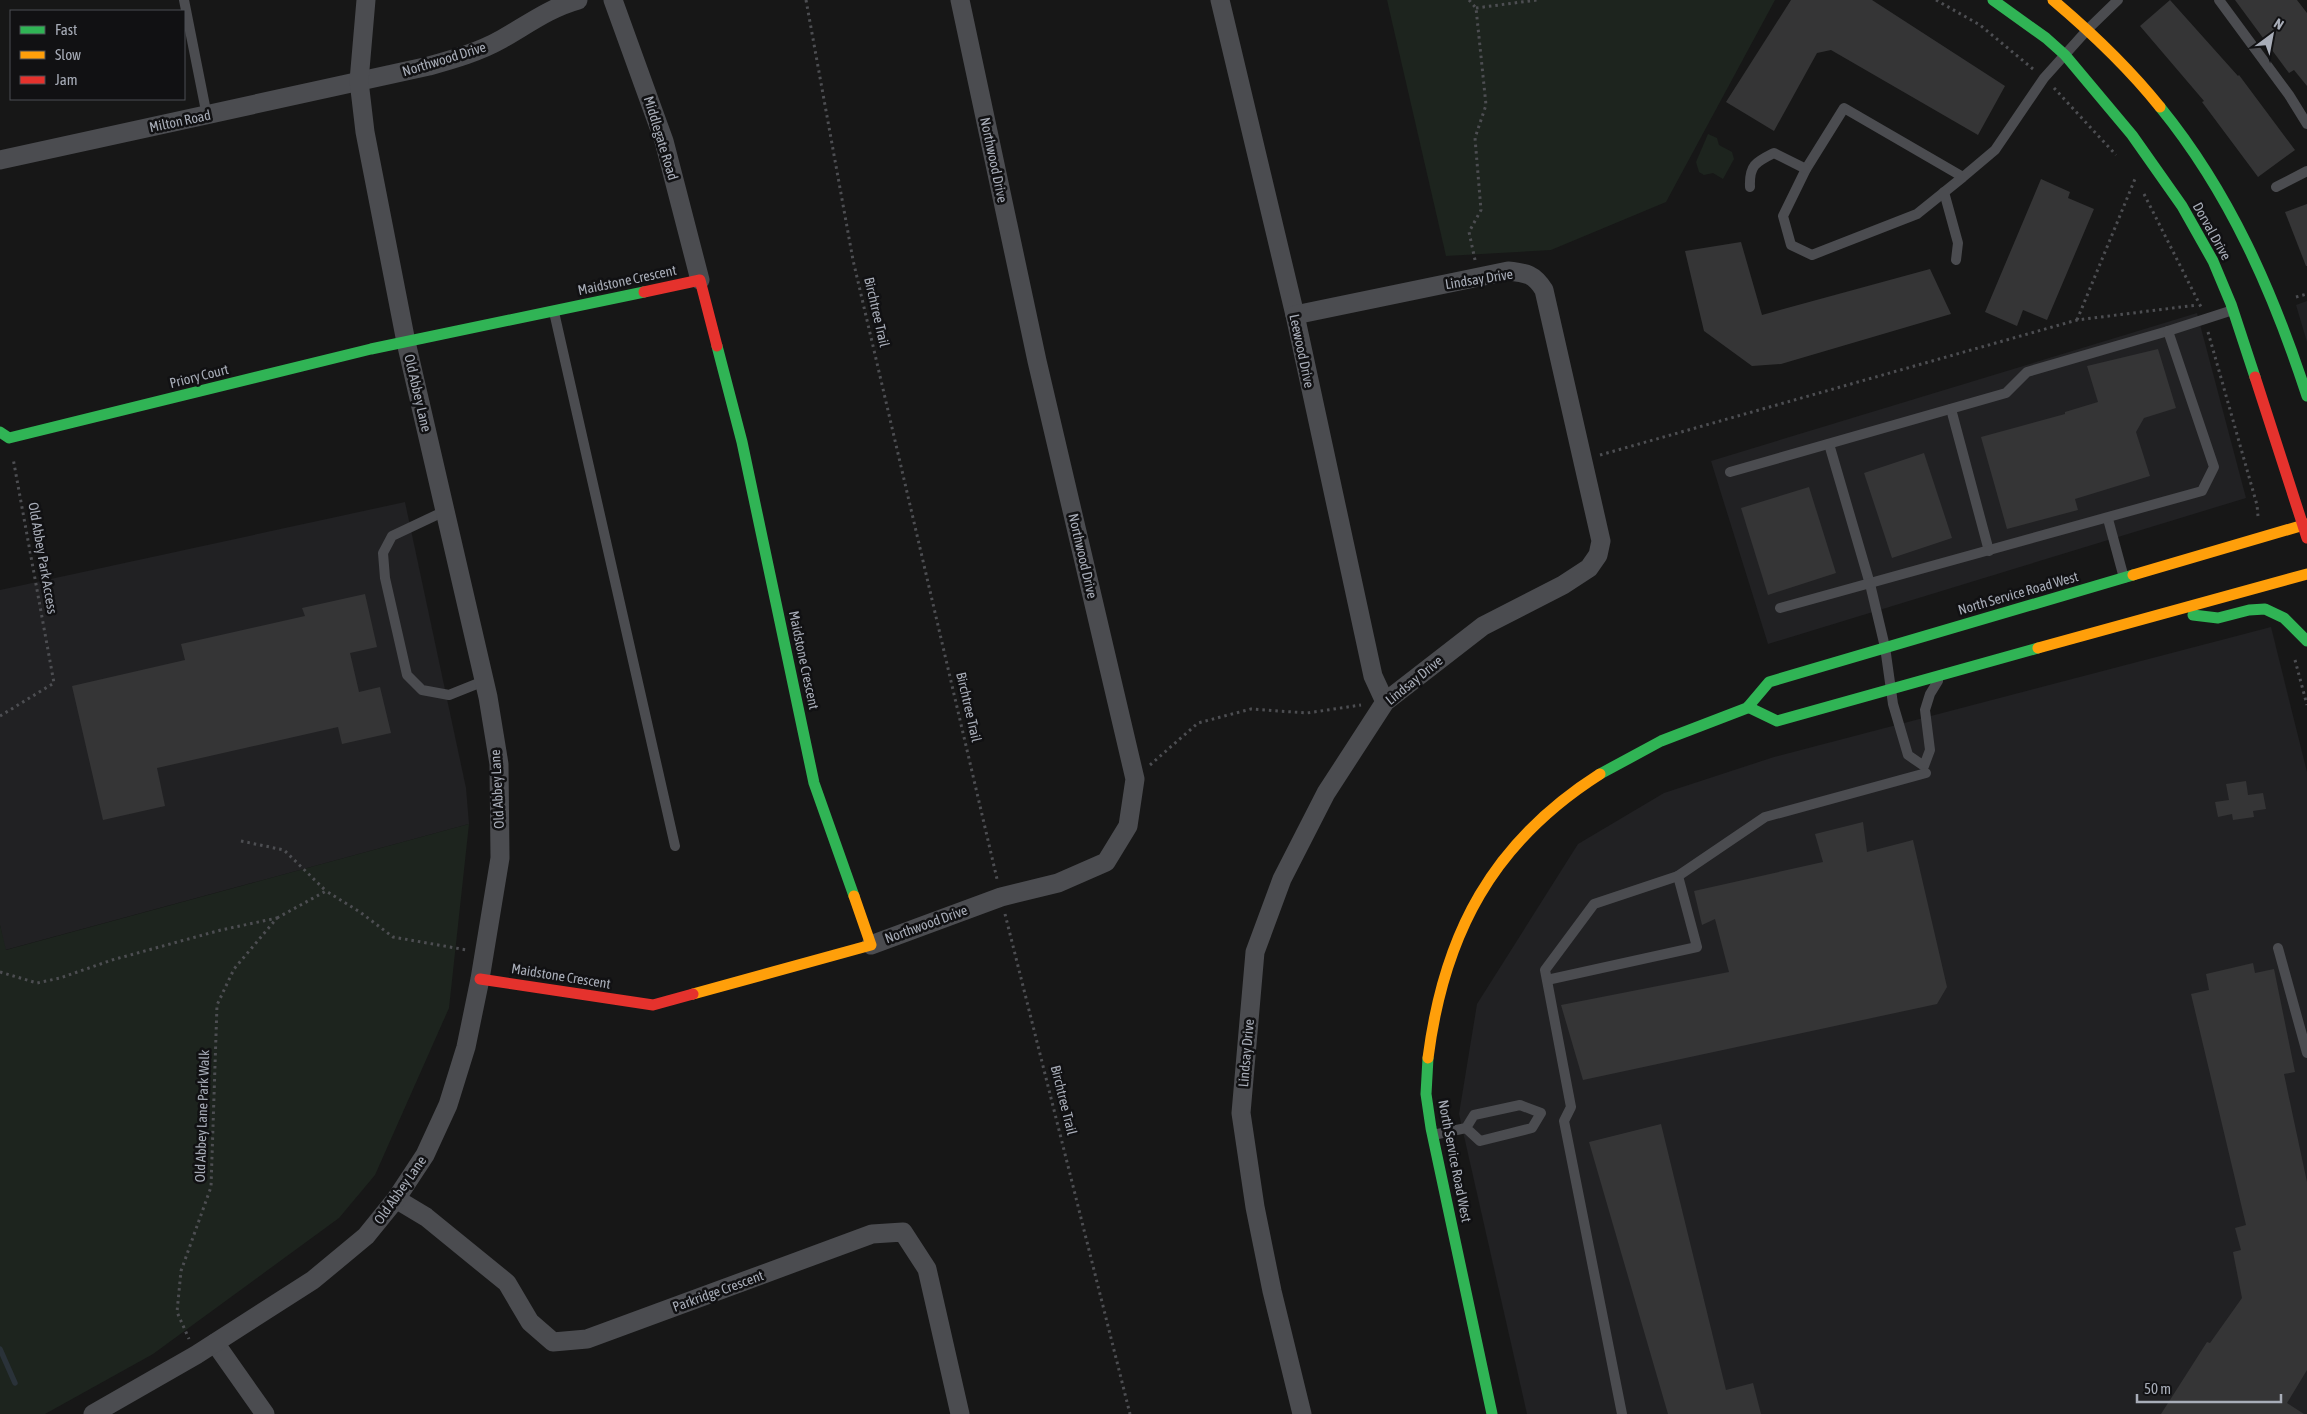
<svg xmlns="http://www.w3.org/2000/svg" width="2307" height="1414" font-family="'Asap Condensed',sans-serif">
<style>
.built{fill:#212123}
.green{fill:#1d241e}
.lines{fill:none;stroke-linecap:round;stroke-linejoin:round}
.stream{stroke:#2a3239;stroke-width:5.5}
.building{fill:#353536}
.path{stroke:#4d4e52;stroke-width:3;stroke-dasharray:2.5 4;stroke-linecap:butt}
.lane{stroke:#4b4c50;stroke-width:10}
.street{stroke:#4b4c50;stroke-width:19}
.fast{stroke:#30b455;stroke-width:11}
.slow{stroke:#ff9f0a;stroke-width:11}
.jam{stroke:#e5322d;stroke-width:11}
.labels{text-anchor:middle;stroke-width:5;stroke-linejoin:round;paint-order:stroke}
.street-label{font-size:14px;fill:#a8adb8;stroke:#111113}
</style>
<rect width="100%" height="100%" fill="#171717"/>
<g class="built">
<path d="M 2307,301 L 2307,342 L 2296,305 Z"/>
<path d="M 2197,313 L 2246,498 L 1768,644 L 1711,461 Z"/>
<path d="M 405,502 L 466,788 L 469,824 L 5,950 L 0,925 L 0,590 Z"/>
<path d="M 2271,627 L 2307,772 L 2307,1414 L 1527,1414 L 1459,1114 L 1477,1004 L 1578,844 L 1664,793 L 1774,757 Z"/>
</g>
<g class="green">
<path d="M 1387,0 L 1775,0 L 1666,202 L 1551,250 L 1446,256 Z"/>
<path d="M 1708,134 L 1717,138 L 1719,145 L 1732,152 L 1734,159 L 1723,179 L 1713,173 L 1704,175 L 1699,172 L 1696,162 Z"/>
<path d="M 469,824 L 449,1008 L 375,1175 L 339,1218 L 153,1354 L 45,1414 L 0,1414 L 0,925 L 6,950 Z"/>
</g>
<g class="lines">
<path class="stream" d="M 0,1349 L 15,1383"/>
</g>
<g class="building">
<path d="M 1791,0 L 1872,0 L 2005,86 L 1978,135 L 1831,50 L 1817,53 L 1774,131 L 1726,102 Z"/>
<path d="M 2170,0 L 2238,76 L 2239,75 L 2295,150 L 2258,177 L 2202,102 L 2204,101 L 2140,26 Z"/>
<path d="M 2235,0 L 2297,0 L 2307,13 L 2307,86 L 2294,70 L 2289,73 Z"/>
<path d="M 2041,179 L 2070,192 L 2068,198 L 2094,209 L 2047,320 L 2023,310 L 2017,326 L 1985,312 Z"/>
<path d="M 2307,204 L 2307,266 L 2306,266 L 2285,212 Z"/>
<path d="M 1741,242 L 1762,315 L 1930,269 L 1951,314 L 1781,364 L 1752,366 L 1704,331 L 1685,251 Z"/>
<path d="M 2158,349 L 2176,408 L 2144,418 L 2136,432 L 2150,476 L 2075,499 L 2078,510 L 2007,529 L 1981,437 L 2065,414 L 2065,412 L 2098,402 L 2087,366 Z"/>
<path d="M 1924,453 L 1952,538 L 1892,558 L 1864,473 Z"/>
<path d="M 1809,487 L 1836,573 L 1768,595 L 1741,508 Z"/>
<path d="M 365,594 L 377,647 L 350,653 L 359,692 L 380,687 L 391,733 L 342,744 L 338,727 L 157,768 L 165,806 L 103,820 L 72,686 L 185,660 L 181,644 L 305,616 L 302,608 Z"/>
<path d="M 2246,781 L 2248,795 L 2263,793 L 2266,809 L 2253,811 L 2254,817 L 2233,820 L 2232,814 L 2218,817 L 2215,802 L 2229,800 L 2226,784 Z"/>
<path d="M 1863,822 L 1867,852 L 1913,840 L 1947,987 L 1937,1004 L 1583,1080 L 1561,1005 L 1729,972 L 1715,919 L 1702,925 L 1694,891 L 1823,862 L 1815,834 Z"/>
<path d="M 2253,963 L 2255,973 L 2274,969 L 2295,1072 L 2284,1074 L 2307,1182 L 2307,1370 L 2287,1403 L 2304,1414 L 2161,1414 L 2207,1342 L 2210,1343 L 2242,1298 L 2233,1252 L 2241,1250 L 2235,1228 L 2246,1225 L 2191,994 L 2209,990 L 2206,974 Z"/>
<path d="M 1661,1124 L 1726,1390 L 1753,1383 L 1761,1414 L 1668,1414 L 1589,1142 Z"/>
</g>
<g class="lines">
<g class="path">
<path d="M 806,0 L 853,260 L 997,879"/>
<path d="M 1469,0 L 1476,8 L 1486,105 L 1475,138 L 1481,210 L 1469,232 L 1475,260"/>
<path d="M 1936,0 L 1980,25 L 2033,69"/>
<path d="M 1476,8 L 1537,0"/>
<path d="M 2054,88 L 2116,155"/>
<path d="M 2144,194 L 2201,307"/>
<path d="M 2296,297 L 2307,294"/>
<path d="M 2077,320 L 2135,179"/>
<path d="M 2208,332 L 2257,505 L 2258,516"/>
<path d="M 1600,455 L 2077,320 L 2197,305"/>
<path d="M 2295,660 L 2307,705"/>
<path d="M 0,716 L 54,683 L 13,458"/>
<path d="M 1150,765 L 1198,723 L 1251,709 L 1307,713 L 1361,705"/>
<path d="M 241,841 L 284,850 L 326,891"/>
<path d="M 1005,914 L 1130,1414"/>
<path d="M 277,918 L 326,891 L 360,912 L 393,937 L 467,950"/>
<path d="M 0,972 L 37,983 L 60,978 L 112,960 L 221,930 L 277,918 L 234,969 L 217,1005 L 211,1187 L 181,1271 L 177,1312 L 189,1339"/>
</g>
<g class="lane">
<path d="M 184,0 L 207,116"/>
<path d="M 2219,0 L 2289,95 L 2307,124"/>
<path d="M 1963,177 L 1844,108 L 1806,169 L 1783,216 L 1791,245 L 1812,255 L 1917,214 L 1963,177 L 1995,150 L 2044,78 L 2088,29 L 2118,0"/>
<path d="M 1750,187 C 1749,165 1756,162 1774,153 L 1806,169"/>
<path d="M 2276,187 L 2307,171"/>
<path d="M 1944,192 L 1958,243 L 1956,260"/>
<path d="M 554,312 L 675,846"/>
<path d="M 1951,409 L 1989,551"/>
<path d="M 1829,444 L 1870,584 L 1885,647 L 1893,704 L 1908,755 L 1924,766 L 1930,750 L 1925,710 L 1930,694 L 1938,681"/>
<path d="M 1730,472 L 2006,393 L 2027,372 L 2168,331"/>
<path d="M 445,511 L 392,536 L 383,553 L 385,578 L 407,675 L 422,690 L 449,695 L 484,681"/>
<path d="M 2108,519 L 2124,578"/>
<path d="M 1780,608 L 2202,491 L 2214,467 L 2168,331 L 2233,310"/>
<path d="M 1678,876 L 1765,817 L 1926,773"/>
<path d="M 2278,948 L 2307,1053"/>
<path d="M 1547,980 L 1697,947 L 1678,876 L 1594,904 L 1545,970 L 1571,1107 L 1564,1121 L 1622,1414"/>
<path d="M 1433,1135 L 1466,1128 L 1474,1115 L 1520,1105 L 1541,1113 L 1532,1128 L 1480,1141 L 1466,1128"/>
</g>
<g class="street">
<path d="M 613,0 L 664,141 L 700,280"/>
<path d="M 1220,0 L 1295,315 L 1373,676 L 1385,702"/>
<path d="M 0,160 L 429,66 C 454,59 479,52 502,39 C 527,25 549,8 578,0"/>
<path d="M 1295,315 L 1508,271 C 1527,273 1534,274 1544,290 L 1601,541 L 1598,555 L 1589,568 L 1563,585 L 1483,626 L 1385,702 L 1326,793 L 1282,879 L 1255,952 L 1241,1113 L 1255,1207 L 1272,1291 L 1302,1414"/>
<path d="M 871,945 L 1001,897 L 1058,883 L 1106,862 L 1128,826 L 1135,779 L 1037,361 L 960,0"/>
<path d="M 396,1199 L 426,1217 L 507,1283 L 530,1322 L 553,1342 L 587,1339 L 872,1234 L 903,1232 L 927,1269 L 960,1414"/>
<path d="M 215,1343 L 265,1414"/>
<path d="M 93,1414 L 196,1355 L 313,1280 L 366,1236 L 396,1199 L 425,1155 L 448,1105 L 466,1047 L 480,979 L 500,858 L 499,764 L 488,697 L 406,342 L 365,132 L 359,81 L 366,0"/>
</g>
<g class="fast">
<path d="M 1993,0 L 2046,38 L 2065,55 L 2132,135 L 2182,206 L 2213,261 L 2231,304 L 2255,377"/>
<path d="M 2160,107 C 2230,193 2273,292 2307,396"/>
<path d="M 717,346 L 742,442 L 814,783 L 854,896"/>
<path d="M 0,432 L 9,438 L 371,349 L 644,292"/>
<path d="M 2193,615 L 2218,618 L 2249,610 L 2265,609 L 2284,618 L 2307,641"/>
<path d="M 1748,707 L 1777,721 L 2038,648"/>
<path d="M 1600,774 L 1661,741 L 1747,708 L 1769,682 L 2133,575"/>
<path d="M 1428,1058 L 1426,1094 L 1431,1128 L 1492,1414"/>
</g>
<g class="slow">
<path d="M 2053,0 C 2092,33 2128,67 2160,107"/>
<path d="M 2133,575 L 2307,524"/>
<path d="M 2038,648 L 2307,574"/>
<path d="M 693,994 L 871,945 L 854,896"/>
<path d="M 1428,1058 C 1444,933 1493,842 1600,774"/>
</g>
<g class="jam">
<path d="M 644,292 L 700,280 L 717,346"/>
<path d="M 2255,377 L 2307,538"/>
<path d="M 480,979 L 653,1005 L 693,994"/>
</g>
</g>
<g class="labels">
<g class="street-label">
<text transform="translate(444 59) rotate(-17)" y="5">Northwood Drive</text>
<text transform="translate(180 121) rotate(-12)" y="5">Milton Road</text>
<text transform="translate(661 138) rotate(73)" y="5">Middlegate Road</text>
<text transform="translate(994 160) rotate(78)" y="5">Northwood Drive</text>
<text transform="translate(2212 231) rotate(61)" y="5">Dorval Drive</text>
<text transform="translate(1479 279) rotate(-9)" y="5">Lindsay Drive</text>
<text transform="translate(627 280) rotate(-12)" y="5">Maidstone Crescent</text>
<text transform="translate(877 312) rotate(77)" y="5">Birchtree Trail</text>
<text transform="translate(1302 351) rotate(78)" y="5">Leewood Drive</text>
<text transform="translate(199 376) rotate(-14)" y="5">Priory Court</text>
<text transform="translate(418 393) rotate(77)" y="5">Old Abbey Lane</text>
<text transform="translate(1083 556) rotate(77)" y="5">Northwood Drive</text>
<text transform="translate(43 558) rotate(80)" y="5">Old Abbey Park Access</text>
<text transform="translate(2018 593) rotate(-16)" y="5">North Service Road West</text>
<text transform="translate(804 660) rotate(78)" y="5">Maidstone Crescent</text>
<text transform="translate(1414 680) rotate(-39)" y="5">Lindsay Drive</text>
<text transform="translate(969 707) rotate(77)" y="5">Birchtree Trail</text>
<text transform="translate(497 789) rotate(-93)" y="5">Old Abbey Lane</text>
<text transform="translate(926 924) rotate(-20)" y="5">Northwood Drive</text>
<text transform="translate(561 976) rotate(9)" y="5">Maidstone Crescent</text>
<text transform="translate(1246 1053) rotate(-85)" y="5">Lindsay Drive</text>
<text transform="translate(1064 1100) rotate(76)" y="5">Birchtree Trail</text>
<text transform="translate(202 1116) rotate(-88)" y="5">Old Abbey Lane Park Walk</text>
<text transform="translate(1455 1161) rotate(79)" y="5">North Service Road West</text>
<text transform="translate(400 1190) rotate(-55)" y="5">Old Abbey Lane</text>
<text transform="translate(718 1291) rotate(-20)" y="5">Parkridge Crescent</text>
</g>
</g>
<rect x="10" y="10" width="175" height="90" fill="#111113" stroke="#4d4f55"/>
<rect x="20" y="26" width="25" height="8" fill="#30b455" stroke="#4d4f55"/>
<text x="55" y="35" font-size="15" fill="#a8adb8">Fast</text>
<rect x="20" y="51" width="25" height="8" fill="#ff9f0a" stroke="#4d4f55"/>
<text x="55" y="60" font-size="15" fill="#a8adb8">Slow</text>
<rect x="20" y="76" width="25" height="8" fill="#e5322d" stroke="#4d4f55"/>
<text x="55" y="85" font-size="15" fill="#a8adb8">Jam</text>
<g transform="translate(2272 35) rotate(32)" stroke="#111113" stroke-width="4" paint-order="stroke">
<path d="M0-4L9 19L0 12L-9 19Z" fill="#a8adb8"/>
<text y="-8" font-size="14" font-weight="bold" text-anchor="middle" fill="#a8adb8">N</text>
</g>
<path d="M2137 1394v8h144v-8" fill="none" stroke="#a8adb8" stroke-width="2.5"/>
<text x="2144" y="1394" font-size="15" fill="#a8adb8" stroke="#111113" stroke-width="4" paint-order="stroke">50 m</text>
</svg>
